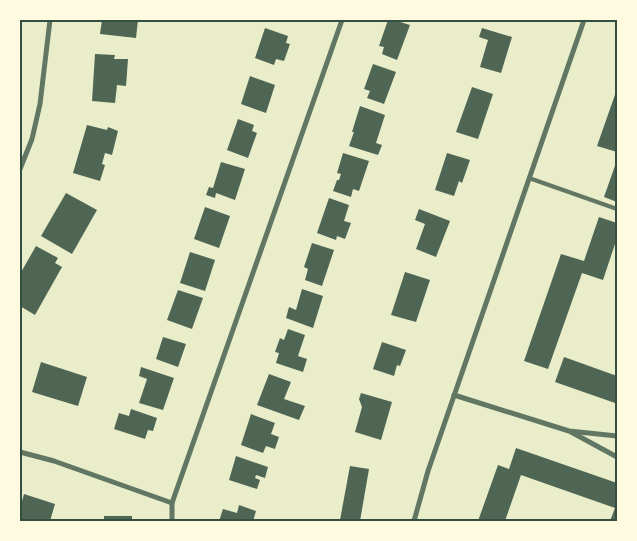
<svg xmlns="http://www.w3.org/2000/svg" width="637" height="541" font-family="'Golos Text',sans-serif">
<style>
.building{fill:#4f6655}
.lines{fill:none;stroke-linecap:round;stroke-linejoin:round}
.service{stroke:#617663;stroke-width:4}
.minor{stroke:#617663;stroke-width:5}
.neatline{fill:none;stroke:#344e41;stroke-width:2}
</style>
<rect width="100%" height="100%" fill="#e9edc9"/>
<g class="building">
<path d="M 102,20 L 138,20 L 136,38 L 100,34 Z"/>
<path d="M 388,20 L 394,20 L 410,25 L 397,60 L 382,54 L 384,47 L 379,46 Z"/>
<path d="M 265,28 L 288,36 L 286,43 L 290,44 L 284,61 L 276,59 L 274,65 L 255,58 Z"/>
<path d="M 482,28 L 512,37 L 501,73 L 480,67 L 488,40 L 479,37 Z"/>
<path d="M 95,54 L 115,55 L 114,59 L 128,59 L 126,86 L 117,85 L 115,103 L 92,101 Z"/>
<path d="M 373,64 L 396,72 L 384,104 L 367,98 L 370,91 L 364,89 Z"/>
<path d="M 250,76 L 275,85 L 266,113 L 241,104 Z"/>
<path d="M 472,87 L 493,94 L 478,139 L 456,132 Z"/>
<path d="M 617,89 L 617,152 L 597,146 Z"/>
<path d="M 360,106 L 385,115 L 376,143 L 382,145 L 378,155 L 349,146 L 354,132 L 352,132 Z"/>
<path d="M 238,119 L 254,125 L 252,131 L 257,133 L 248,158 L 227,150 Z"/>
<path d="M 87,125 L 107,130 L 108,127 L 118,131 L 112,155 L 105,153 L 102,164 L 105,165 L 100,181 L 73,173 Z"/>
<path d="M 343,153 L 369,161 L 359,191 L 353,189 L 351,197 L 333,191 L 337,180 L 339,180 L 341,174 L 337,173 Z"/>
<path d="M 447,153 L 470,160 L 462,183 L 459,181 L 454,196 L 435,190 Z"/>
<path d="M 617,160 L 617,202 L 604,197 Z"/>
<path d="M 221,162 L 245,169 L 235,200 L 216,193 L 215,198 L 206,195 L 209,187 L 213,188 Z"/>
<path d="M 66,193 L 97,210 L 72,254 L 41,236 Z"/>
<path d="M 329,198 L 349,205 L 344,221 L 351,223 L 345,239 L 337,236 L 336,240 L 317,233 Z"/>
<path d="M 205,207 L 230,216 L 219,248 L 194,239 Z"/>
<path d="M 419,209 L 450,221 L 436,257 L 416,249 L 425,224 L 415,220 Z"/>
<path d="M 599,217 L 617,223 L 617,238 L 603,280 L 582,273 L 548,369 L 524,361 L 561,254 L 584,261 Z"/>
<path d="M 312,243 L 334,250 L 322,286 L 305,280 L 308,269 L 304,267 Z"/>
<path d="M 36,246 L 58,258 L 55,263 L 62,267 L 35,315 L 20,306 L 20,274 Z"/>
<path d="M 190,252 L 215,260 L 205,291 L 180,283 Z"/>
<path d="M 405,272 L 430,280 L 416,322 L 391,315 Z"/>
<path d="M 302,289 L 323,296 L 313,328 L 286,318 L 289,307 L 296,310 Z"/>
<path d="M 178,290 L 203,298 L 192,329 L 167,320 Z"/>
<path d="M 288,329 L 305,335 L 298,356 L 307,359 L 303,372 L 276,363 L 279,353 L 275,352 L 280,338 L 284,340 Z"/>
<path d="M 163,337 L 186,344 L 178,367 L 156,359 Z"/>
<path d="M 382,342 L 406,350 L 400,366 L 397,365 L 394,376 L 373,369 Z"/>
<path d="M 564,357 L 617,376 L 617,398 L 615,403 L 555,382 Z"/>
<path d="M 41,362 L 87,377 L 78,406 L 32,392 Z"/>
<path d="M 141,367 L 174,378 L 163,410 L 139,403 L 147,379 L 139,376 Z"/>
<path d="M 269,374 L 291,382 L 284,399 L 305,406 L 299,420 L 257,405 Z"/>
<path d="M 361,393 L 392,402 L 381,440 L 355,432 L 362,407 L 359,399 Z"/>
<path d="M 131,409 L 157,418 L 153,431 L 148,430 L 145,439 L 114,429 L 119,413 L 129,416 Z"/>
<path d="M 251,414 L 275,423 L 271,434 L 279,437 L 275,449 L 266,446 L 263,453 L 241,445 Z"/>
<path d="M 516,448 L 617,483 L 617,521 L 610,521 L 615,508 L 521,475 L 505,521 L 478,521 L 498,465 L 509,469 Z"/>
<path d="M 236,456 L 268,467 L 265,478 L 256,475 L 255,478 L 260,480 L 257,489 L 229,480 Z"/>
<path d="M 350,466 L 369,469 L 360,521 L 340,520 Z"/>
<path d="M 24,494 L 55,504 L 50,521 L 20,521 L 20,508 Z"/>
<path d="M 239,505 L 256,511 L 253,521 L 219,521 L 223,509 L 237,513 Z"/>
<rect x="104" y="516" width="28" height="5"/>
</g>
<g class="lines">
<path class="service" d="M 529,178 L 617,209"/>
<g class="minor">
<path d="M 20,169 L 32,139 L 40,104 L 50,20"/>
<path d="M 454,395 L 569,431 L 617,436"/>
<path d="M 571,432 L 617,457"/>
<path d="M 20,452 L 54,461 L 172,503"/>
<path d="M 172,521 L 172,503 L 342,20"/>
<path d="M 414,521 L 428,471 L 584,20"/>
</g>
</g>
<rect width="637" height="541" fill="none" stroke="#fefae0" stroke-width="42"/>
<rect x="21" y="21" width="595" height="499" class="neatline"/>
</svg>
